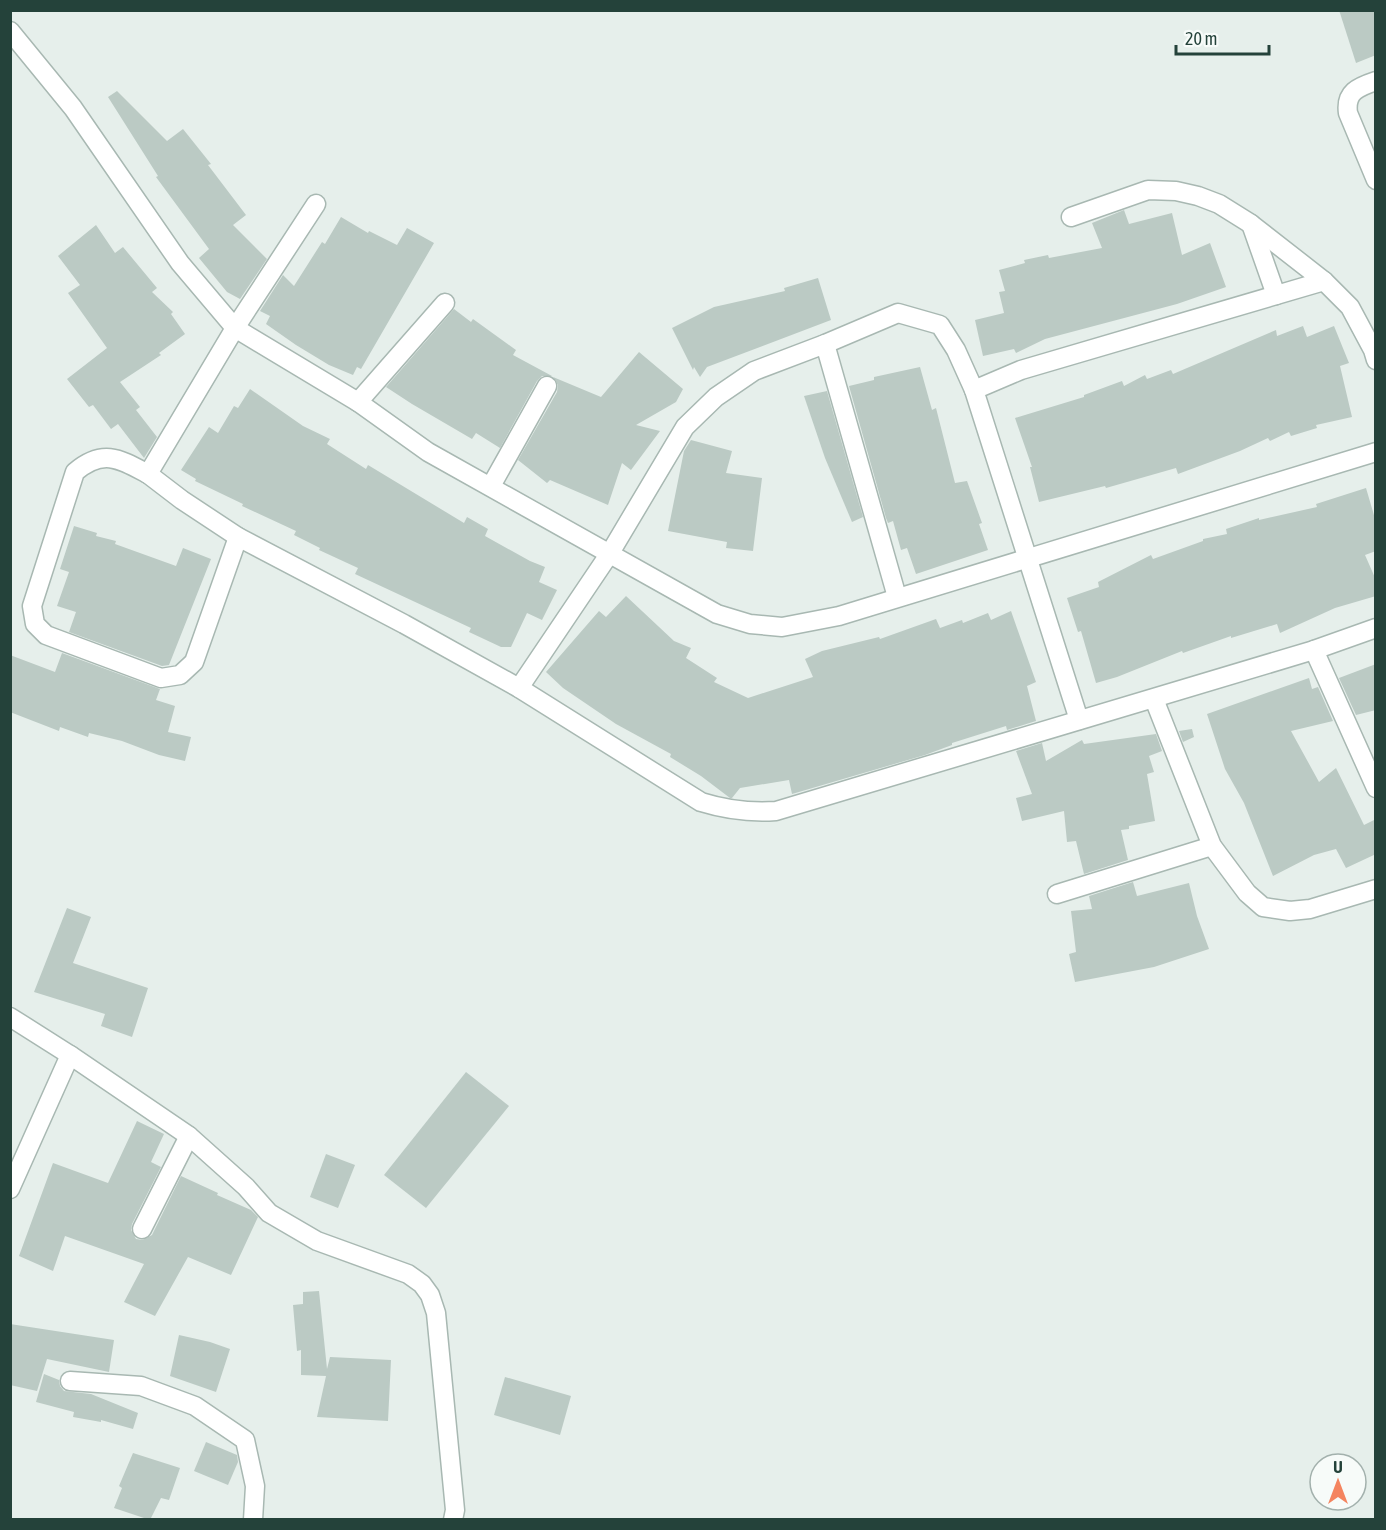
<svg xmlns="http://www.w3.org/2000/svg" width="1386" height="1530" font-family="'Asap Condensed',sans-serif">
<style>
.building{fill:#bbcac4}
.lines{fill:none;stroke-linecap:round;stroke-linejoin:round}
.minor-casing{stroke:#a8b8b2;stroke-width:21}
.minor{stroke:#fff;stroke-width:18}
</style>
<rect width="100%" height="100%" fill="#e6efeb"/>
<g class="building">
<path d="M 1339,10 L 1376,10 L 1376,55 L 1356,63 Z"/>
<path d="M 117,91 L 167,141 L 183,129 L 211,164 L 208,165 L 246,215 L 233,225 L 267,259 L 240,299 L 227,292 L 199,258 L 209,249 L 156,177 L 158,176 L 108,97 Z"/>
<path d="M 1124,210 L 1129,224 L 1172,213 L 1182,255 L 1210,243 L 1226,287 L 1177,304 L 1045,339 L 1016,353 L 1014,349 L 983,356 L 975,320 L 1004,313 L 999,292 L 1005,291 L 999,270 L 1025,263 L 1024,260 L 1048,255 L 1049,258 L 1102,248 L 1092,223 Z"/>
<path d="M 341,217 L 368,233 L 369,231 L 397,245 L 407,228 L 434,243 L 361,369 L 357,367 L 353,375 L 329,365 L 296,345 L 266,324 L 270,316 L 260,311 L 283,275 L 294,286 L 322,242 L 325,244 Z"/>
<path d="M 96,225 L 115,253 L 123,247 L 157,288 L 152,292 L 173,312 L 171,314 L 185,334 L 159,353 L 161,355 L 120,382 L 140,407 L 136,410 L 157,437 L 144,458 L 118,424 L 111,429 L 93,405 L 89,407 L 67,379 L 107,348 L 68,293 L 80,285 L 58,256 Z"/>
<path d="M 818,278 L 831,320 L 707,367 L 700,377 L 694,367 L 693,370 L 672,328 L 714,307 L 785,291 L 784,288 Z"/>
<path d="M 454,309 L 471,322 L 473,319 L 516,350 L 513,355 L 552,376 L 542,376 L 537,381 L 500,448 L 476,433 L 472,439 L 412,404 L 386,387 Z"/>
<path d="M 1303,326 L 1307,337 L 1334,326 L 1349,363 L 1340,366 L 1352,417 L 1316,425 L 1317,428 L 1291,436 L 1289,432 L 1270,441 L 1268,438 L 1240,451 L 1178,474 L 1176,468 L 1106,488 L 1105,486 L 1039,502 L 1030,467 L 1032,467 L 1015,418 L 1084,397 L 1084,395 L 1122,381 L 1124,386 L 1145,375 L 1147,379 L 1171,370 L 1173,374 L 1276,330 L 1277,336 Z"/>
<path d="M 639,352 L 683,389 L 676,402 L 636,425 L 660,431 L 631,470 L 622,463 L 608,505 L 550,480 L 547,483 L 518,460 L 557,392 L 558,385 L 553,377 L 601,397 Z"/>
<path d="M 920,367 L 932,410 L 936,408 L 955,483 L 967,481 L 982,523 L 979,524 L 988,550 L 916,574 L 907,548 L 901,550 L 893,521 L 888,523 L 886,518 L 849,386 L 874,380 L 874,377 Z"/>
<path d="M 250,389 L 303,426 L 330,439 L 327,444 L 366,469 L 368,465 L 464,523 L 467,517 L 488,529 L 485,536 L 530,561 L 545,567 L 539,582 L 557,590 L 542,620 L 527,613 L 511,647 L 501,647 L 469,632 L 471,628 L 355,574 L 358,568 L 319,550 L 320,548 L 294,535 L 296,531 L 242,506 L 243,504 L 195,481 L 196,479 L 181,470 L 209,427 L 218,433 L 234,406 L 238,408 Z"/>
<path d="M 827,391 L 863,517 L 852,522 L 825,458 L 804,396 Z"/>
<path d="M 691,440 L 732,451 L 726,473 L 762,478 L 753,551 L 726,548 L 727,542 L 668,531 L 684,451 Z"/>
<path d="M 1366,488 L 1376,522 L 1376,551 L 1365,555 L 1376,580 L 1376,596 L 1335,608 L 1280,633 L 1277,624 L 1231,638 L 1231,636 L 1183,653 L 1182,651 L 1117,677 L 1096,683 L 1081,631 L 1078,632 L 1067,598 L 1099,587 L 1098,582 L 1151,555 L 1153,559 L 1203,541 L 1203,539 L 1227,534 L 1226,529 L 1259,518 L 1259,520 L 1317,507 L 1316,504 Z"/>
<path d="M 74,526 L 97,533 L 96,536 L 116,541 L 115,544 L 176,566 L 183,548 L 211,559 L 169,665 L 162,666 L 69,632 L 76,612 L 57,606 L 69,572 L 60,569 Z"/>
<path d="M 626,596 L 674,641 L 691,648 L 686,658 L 717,678 L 714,682 L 748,698 L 813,677 L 805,659 L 822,651 L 879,637 L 880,639 L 936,619 L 940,628 L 962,620 L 963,623 L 988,613 L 991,620 L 1011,611 L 1036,682 L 1027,686 L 1036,721 L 1007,730 L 1006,726 L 952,743 L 952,745 L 925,755 L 792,794 L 789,780 L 740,788 L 732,798 L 730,798 L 701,776 L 670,757 L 671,754 L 616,724 L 563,688 L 546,672 L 599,611 L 606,617 Z"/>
<path d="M 62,653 L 160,689 L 156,700 L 175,706 L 168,732 L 191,737 L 185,761 L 159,755 L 122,741 L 89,733 L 88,737 L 60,727 L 59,731 L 10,712 L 10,655 L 55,672 Z"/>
<path d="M 1376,664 L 1376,710 L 1356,715 L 1339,678 Z"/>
<path d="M 1309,678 L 1312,689 L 1318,687 L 1333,721 L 1291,731 L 1319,782 L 1336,768 L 1364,825 L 1376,819 L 1376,854 L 1346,868 L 1336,849 L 1314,855 L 1273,876 L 1244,803 L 1225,769 L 1207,714 Z"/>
<path d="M 1192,729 L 1194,737 L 1183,742 L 1179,731 Z"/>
<path d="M 1156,734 L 1162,751 L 1149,756 L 1154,772 L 1147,774 L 1155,821 L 1129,826 L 1129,829 L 1121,830 L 1128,860 L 1084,874 L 1076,841 L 1067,842 L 1064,811 L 1022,821 L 1016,798 L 1032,794 L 1016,751 L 1042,743 L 1046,761 L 1082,740 L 1084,744 Z"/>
<path d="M 1133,882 L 1137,896 L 1189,883 L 1197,916 L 1209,949 L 1154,967 L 1075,982 L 1069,954 L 1076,952 L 1071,911 L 1092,909 L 1089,896 Z"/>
<path d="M 67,908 L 91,917 L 73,963 L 148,988 L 132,1037 L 101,1026 L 105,1014 L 34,992 Z"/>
<path d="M 466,1072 L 509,1106 L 426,1208 L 384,1175 Z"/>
<path d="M 137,1121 L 164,1134 L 151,1162 L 161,1167 L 132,1224 L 131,1230 L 136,1239 L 143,1240 L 152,1235 L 181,1176 L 218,1193 L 217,1195 L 251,1210 L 258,1217 L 231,1275 L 188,1257 L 155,1316 L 124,1302 L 144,1264 L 65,1236 L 53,1271 L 19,1256 L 53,1163 L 108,1183 Z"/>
<path d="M 326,1154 L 355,1165 L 338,1208 L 310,1197 Z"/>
<path d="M 319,1291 L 327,1369 L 330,1357 L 391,1360 L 388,1421 L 317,1417 L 326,1376 L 301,1375 L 301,1350 L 297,1351 L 293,1305 L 303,1304 L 303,1292 Z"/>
<path d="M 10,1324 L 114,1340 L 109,1372 L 47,1359 L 37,1391 L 10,1385 Z"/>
<path d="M 179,1335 L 210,1342 L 230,1349 L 216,1392 L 170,1376 Z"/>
<path d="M 44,1374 L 59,1380 L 60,1386 L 64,1391 L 91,1394 L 138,1413 L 133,1429 L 101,1420 L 101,1422 L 73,1417 L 74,1412 L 36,1402 Z"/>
<path d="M 505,1377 L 571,1396 L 560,1435 L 494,1415 Z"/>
<path d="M 206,1442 L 237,1455 L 238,1462 L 228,1485 L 194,1471 Z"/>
<path d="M 133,1453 L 180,1468 L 169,1500 L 161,1498 L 150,1520 L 114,1508 L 122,1488 L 119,1486 Z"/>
</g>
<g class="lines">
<defs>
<g id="minor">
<path d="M 10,31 L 73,108 L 180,263 L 235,328 L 358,402 L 428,452 L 717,614 L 750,624 L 782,627 L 839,616 L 1376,452"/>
<path d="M 1376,81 C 1358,87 1345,92 1348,113 L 1376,180"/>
<path d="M 316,204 L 235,328 L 148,474 L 182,500 L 238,537 L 404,624 L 519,688 L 701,802 C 727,810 749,813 776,811 L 1314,650 L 1376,628"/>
<path d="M 1071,217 L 1148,190 L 1176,191 L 1198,196 L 1219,204 L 1251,224 L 1324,281 L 1350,307 L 1373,350 L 1376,360"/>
<path d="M 1251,224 L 1276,295"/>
<path d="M 825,344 L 897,597"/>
<path d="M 358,402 L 445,303"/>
<path d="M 148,474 C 120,459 103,448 75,472 L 32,606 L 35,624 L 46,635 L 161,678 L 180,675 L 194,662 L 238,537"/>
<path d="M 491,486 L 547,386"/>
<path d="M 1314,650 L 1376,788"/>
<path d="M 519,688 L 610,553 L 685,427 L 716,397 L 754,371 L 825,344 L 898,313 L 940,325 L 956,350 L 974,390"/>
<path d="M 1154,699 L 1212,846 L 1247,893 L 1263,907 L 1290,911 L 1310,909 L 1376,889"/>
<path d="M 1079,720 L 974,390 L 1021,370 L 1324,281"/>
<path d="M 1057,894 L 1212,846"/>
<path d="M 10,1017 L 70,1055 L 189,1136 L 246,1187 L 269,1213 L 317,1241 L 408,1274 L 422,1284 L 430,1295 L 436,1313 L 455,1510 L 453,1520"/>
<path d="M 10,1189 L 70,1055"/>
<path d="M 142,1229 L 189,1136"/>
<path d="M 70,1381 L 141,1386 L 195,1406 L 245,1440 L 255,1486 L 253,1520"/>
</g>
</defs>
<use href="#minor" class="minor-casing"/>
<use href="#minor" class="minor"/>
</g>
<rect width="1386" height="1530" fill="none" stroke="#24423a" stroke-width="24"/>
<g transform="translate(1338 1482)"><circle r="28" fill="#f7fbf9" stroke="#a3b1ad" stroke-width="1.5"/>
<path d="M0-4.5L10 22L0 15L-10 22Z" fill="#f4845f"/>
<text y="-9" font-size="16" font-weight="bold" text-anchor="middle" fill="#24423a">U</text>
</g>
<path d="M1176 45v9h93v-9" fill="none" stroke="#24423a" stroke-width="3"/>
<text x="1185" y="45" font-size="18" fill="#24423a" stroke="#f7fbf9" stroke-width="4.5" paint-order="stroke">20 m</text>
</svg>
